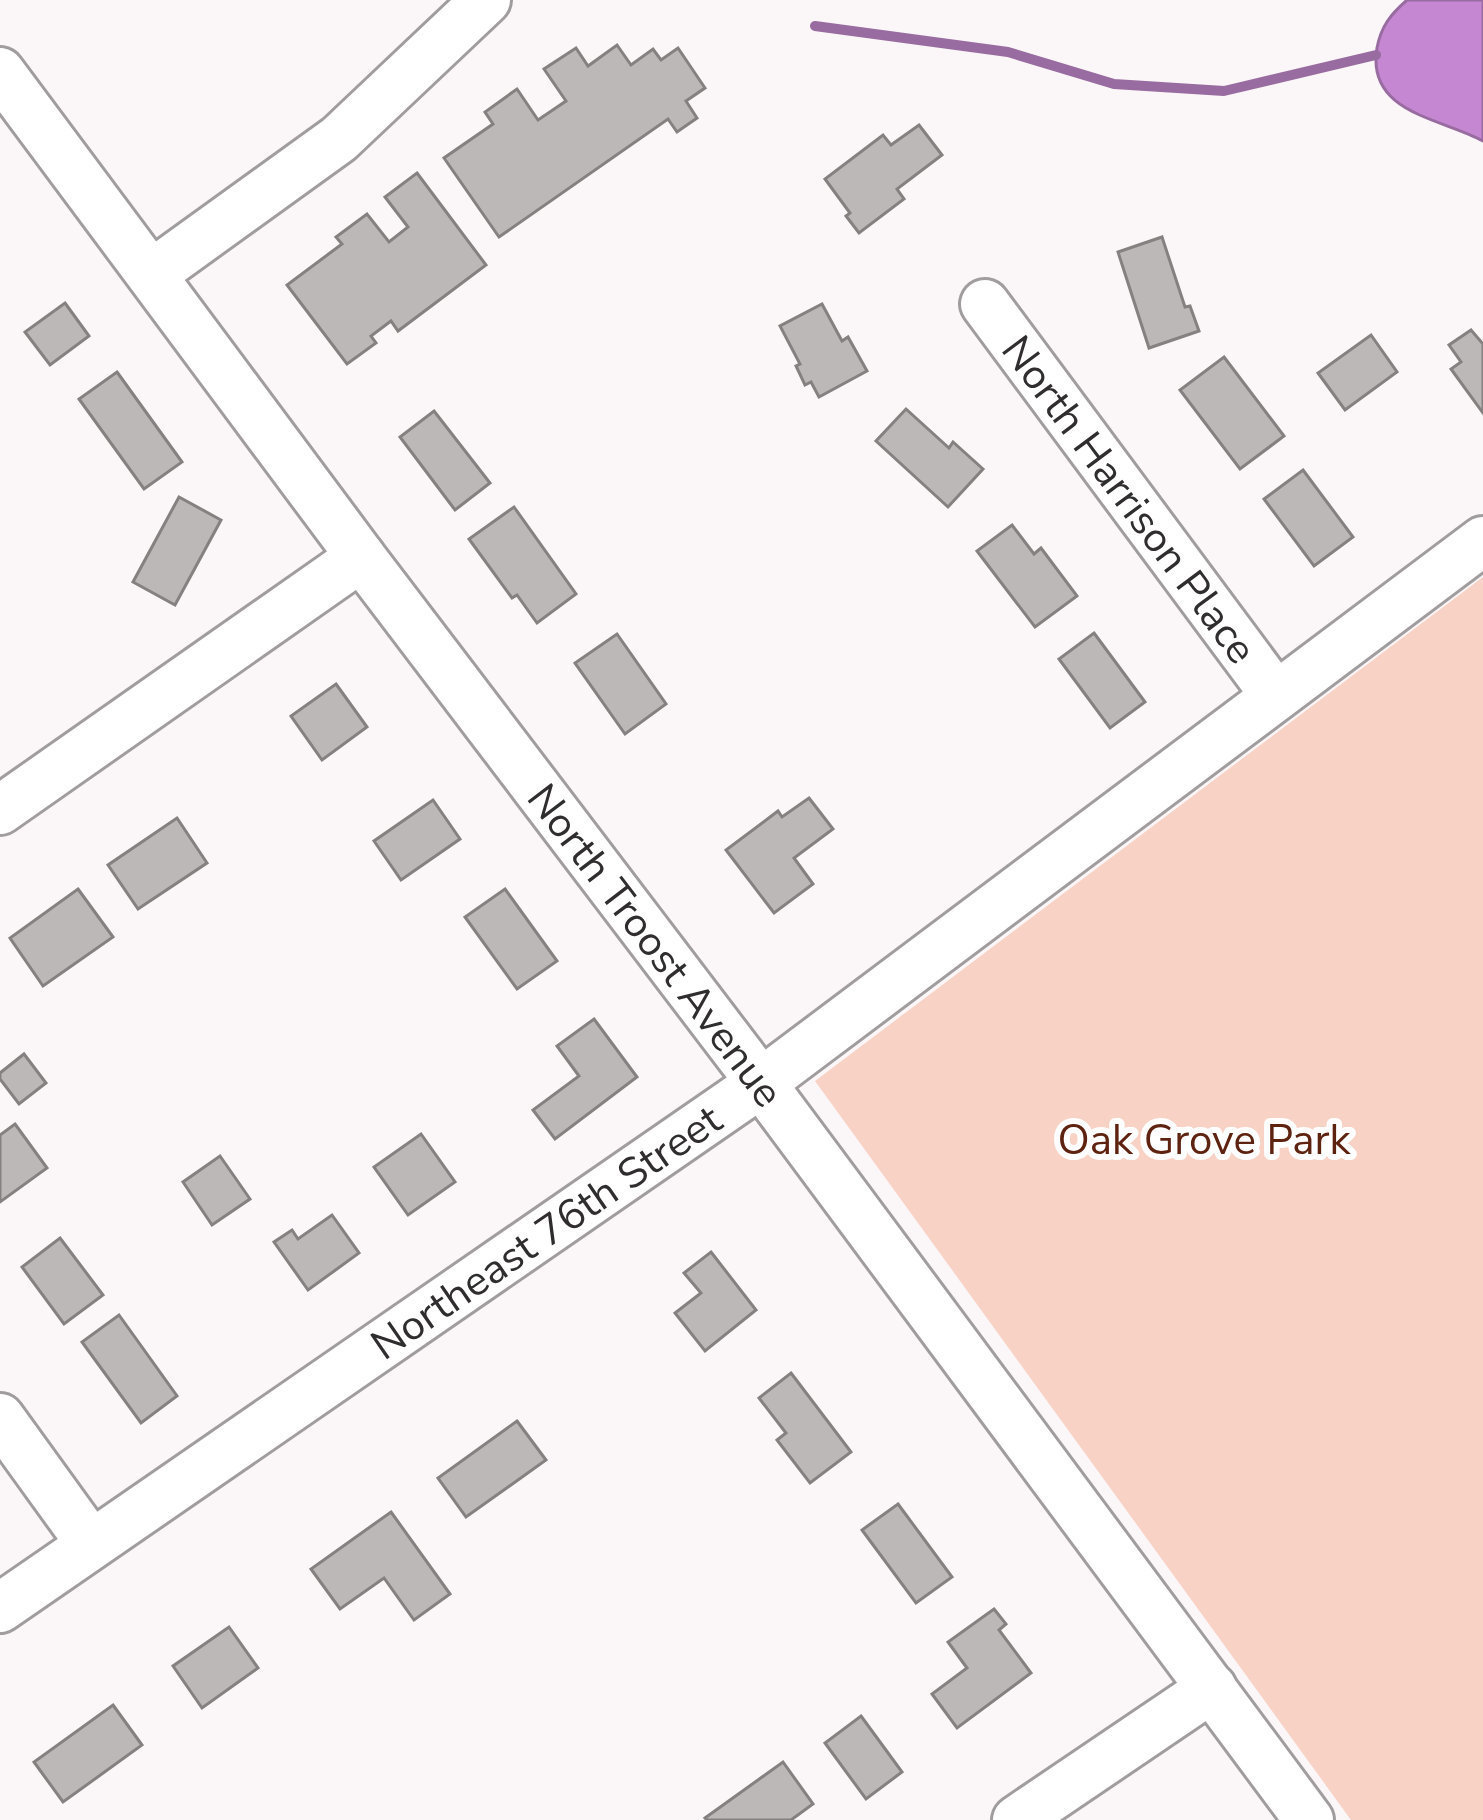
<svg xmlns="http://www.w3.org/2000/svg" width="1483" height="1820" font-family="'Nunito Sans',sans-serif">
<style>
.green{fill:#f9d2c6}
.water{fill:#c587d1;stroke:#986ca0;stroke-width:3}
.lines{fill:none;stroke-linecap:round;stroke-linejoin:round}
.stream{stroke:#986ca0;stroke-width:10}
.building{fill:#bdb8b8;stroke:#868181;stroke-width:3}
.minor-casing{stroke:#a19d9e;stroke-width:54}
.minor{stroke:#fff;stroke-width:48}
.labels{text-anchor:middle;stroke-width:12;stroke-linejoin:round;paint-order:stroke}
.street-label{font-size:42px;fill:#2f2d2e;stroke:#fff}
.park-label{font-size:42px;fill:#5e2210;stroke:#fff}
</style>
<rect width="100%" height="100%" fill="#fbf6f7"/>
<path class="green" d="M 1483,577 L 1483,1820 L 1351,1820 L 815,1081 Z"/>
<path class="water" d="M 1407,0 L 1483,0 L 1483,141 C 1441,118 1366,113 1377,48 C 1381,26 1391,14 1407,0 Z"/>
<g class="lines">
<path class="stream" d="M 815,26 L 1008,52 L 1114,84 L 1224,91 L 1376,55"/>
</g>
<g class="building">
<path d="M 617,45 L 631,65 L 653,49 L 661,60 L 678,48 L 705,88 L 686,101 L 697,118 L 677,132 L 668,119 L 499,237 L 444,158 L 493,124 L 485,112 L 517,89 L 538,120 L 566,101 L 544,69 L 576,48 L 588,66 Z"/>
<path d="M 919,125 L 942,155 L 897,189 L 904,199 L 859,233 L 846,216 L 850,213 L 825,179 L 883,135 L 891,145 Z"/>
<path d="M 417,173 L 486,265 L 398,331 L 391,321 L 371,336 L 376,343 L 347,364 L 287,285 L 342,244 L 336,237 L 367,214 L 389,242 L 408,227 L 385,197 Z"/>
<path d="M 1162,237 L 1185,307 L 1190,306 L 1199,331 L 1149,348 L 1118,252 Z"/>
<path d="M 65,303 L 89,336 L 50,365 L 25,332 Z"/>
<path d="M 822,304 L 842,341 L 848,337 L 867,371 L 819,397 L 811,382 L 805,385 L 796,366 L 800,364 L 780,326 Z"/>
<path d="M 1471,330 L 1483,344 L 1483,413 L 1451,369 L 1461,362 L 1449,345 Z"/>
<path d="M 1371,335 L 1397,372 L 1345,410 L 1318,373 Z"/>
<path d="M 1224,357 L 1284,436 L 1240,469 L 1180,390 Z"/>
<path d="M 117,372 L 182,462 L 144,489 L 79,399 Z"/>
<path d="M 906,409 L 949,448 L 953,442 L 983,469 L 948,507 L 876,441 Z"/>
<path d="M 434,411 L 490,483 L 455,510 L 400,437 Z"/>
<path d="M 1303,470 L 1353,537 L 1314,566 L 1264,499 Z"/>
<path d="M 179,497 L 221,520 L 175,605 L 133,582 Z"/>
<path d="M 514,507 L 576,594 L 537,623 L 517,595 L 512,598 L 469,539 Z"/>
<path d="M 1012,525 L 1034,554 L 1041,548 L 1077,596 L 1035,627 L 977,551 Z"/>
<path d="M 1094,633 L 1145,702 L 1110,728 L 1059,659 Z"/>
<path d="M 617,634 L 666,704 L 625,734 L 575,663 Z"/>
<path d="M 336,684 L 367,727 L 322,760 L 291,716 Z"/>
<path d="M 809,798 L 833,829 L 794,858 L 813,884 L 774,913 L 726,850 L 778,811 L 782,817 Z"/>
<path d="M 433,800 L 460,839 L 401,880 L 374,841 Z"/>
<path d="M 177,818 L 207,863 L 138,909 L 108,865 Z"/>
<path d="M 78,889 L 113,937 L 43,986 L 10,938 Z"/>
<path d="M 505,889 L 557,961 L 517,989 L 465,917 Z"/>
<path d="M 594,1019 L 637,1077 L 555,1139 L 533,1110 L 579,1076 L 557,1046 Z"/>
<path d="M 24,1054 L 46,1083 L 19,1104 L 0,1079 L 0,1073 Z"/>
<path d="M 15,1124 L 47,1168 L 0,1202 L 0,1135 Z"/>
<path d="M 421,1134 L 455,1182 L 408,1215 L 374,1167 Z"/>
<path d="M 220,1156 L 250,1199 L 212,1225 L 183,1182 Z"/>
<path d="M 332,1215 L 359,1253 L 308,1290 L 274,1242 L 292,1230 L 298,1239 Z"/>
<path d="M 60,1238 L 103,1295 L 64,1324 L 22,1267 Z"/>
<path d="M 711,1252 L 756,1310 L 705,1351 L 675,1313 L 701,1293 L 684,1273 Z"/>
<path d="M 119,1315 L 177,1396 L 141,1423 L 82,1342 Z"/>
<path d="M 791,1373 L 851,1452 L 810,1483 L 777,1440 L 786,1433 L 759,1398 Z"/>
<path d="M 517,1421 L 546,1460 L 466,1517 L 438,1478 Z"/>
<path d="M 898,1504 L 952,1577 L 916,1603 L 862,1530 Z"/>
<path d="M 391,1512 L 450,1594 L 414,1620 L 384,1578 L 340,1609 L 311,1569 Z"/>
<path d="M 994,1609 L 1006,1624 L 999,1630 L 1031,1673 L 957,1728 L 932,1694 L 967,1668 L 948,1642 Z"/>
<path d="M 229,1627 L 258,1668 L 202,1708 L 173,1666 Z"/>
<path d="M 113,1705 L 142,1745 L 63,1802 L 34,1762 Z"/>
<path d="M 861,1716 L 902,1772 L 866,1799 L 825,1743 Z"/>
<path d="M 783,1762 L 813,1804 L 791,1820 L 707,1820 L 705,1818 Z"/>
</g>
<g class="lines">
<defs>
<g id="minor">
<path id="s1" d="M 0,72 L 361,557 L 761,1083 L 1309,1820"/>
<path d="M 152,274 L 339,139 L 486,0"/>
<path id="s2" d="M 985,304 L 1276,696"/>
<path d="M 0,810 L 361,557"/>
<path d="M 0,1418 L 91,1544"/>
<path id="s3" d="M 0,1608 L 761,1083 L 1483,541"/>
<path d="M 1017,1820 L 1212,1688"/>
</g>
</defs>
<use href="#minor" class="minor-casing"/>
<use href="#minor" class="minor"/>
</g>
<g class="labels">
<g class="street-label">
<text dy="15" stroke="none"><textPath href="#s2" startOffset="243">North Harrison Place</textPath></text>
<text dy="15" stroke="none"><textPath href="#s1" startOffset="1092">North Troost Avenue</textPath></text>
<text dy="15" stroke="none"><textPath href="#s3" startOffset="663">Northeast 76th Street</textPath></text>
</g>
<g class="park-label">
<text x="1204" y="1154">Oak Grove Park</text>
</g>
</g>
</svg>
